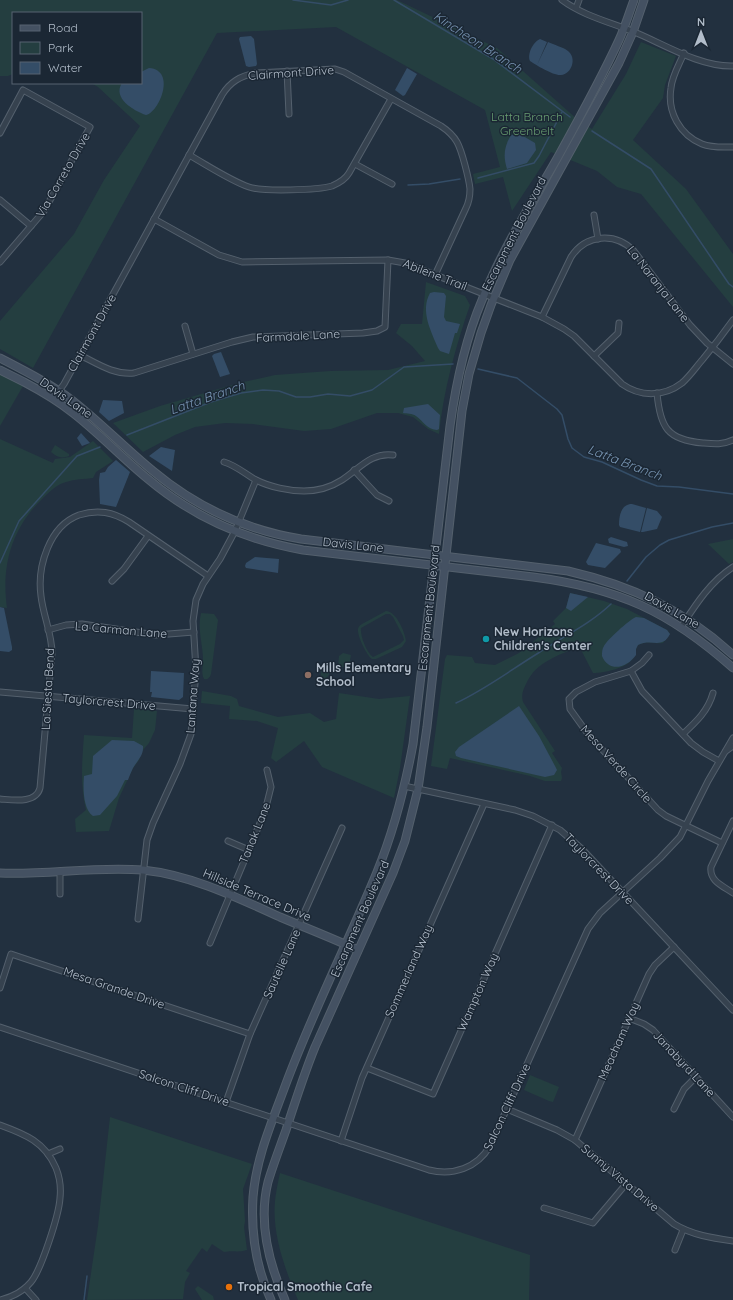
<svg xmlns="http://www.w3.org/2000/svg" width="733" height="1300" font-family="Quicksand,sans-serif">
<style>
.green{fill:#243e40;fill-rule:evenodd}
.water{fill:#344d67}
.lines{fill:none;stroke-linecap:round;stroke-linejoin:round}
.stream{stroke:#344d67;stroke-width:1.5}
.street-casing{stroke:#54606d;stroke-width:7}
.secondary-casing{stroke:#54606d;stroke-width:9}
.street{stroke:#36424f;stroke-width:5}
.secondary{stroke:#445162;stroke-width:7}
.culture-dot{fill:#0f9aa8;stroke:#1b2734;stroke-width:1.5}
.education-dot{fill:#8d6e63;stroke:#1b2734;stroke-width:1.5}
.food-dot{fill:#e8710a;stroke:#1b2734;stroke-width:1.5}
.labels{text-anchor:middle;stroke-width:3;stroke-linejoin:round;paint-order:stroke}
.street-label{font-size:12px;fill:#b2bdca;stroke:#1b2734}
.park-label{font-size:12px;fill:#689d71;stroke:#1b2734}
.poi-label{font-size:12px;font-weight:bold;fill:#b2bdca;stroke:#1b2734;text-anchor:start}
.water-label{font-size:13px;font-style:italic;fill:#7895b3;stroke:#1b2734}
</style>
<rect width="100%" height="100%" fill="#22303f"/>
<g class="green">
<path d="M 0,0 L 397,0 L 497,48 L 578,120 L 592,129 L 626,74 L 641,42 L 676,56 L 665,85 L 663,98 L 633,140 L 686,189 L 733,254 L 733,307 L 641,194 L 617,187 L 597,171 L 551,152 L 512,211 L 503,177 L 475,184 L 473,174 L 500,167 L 485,110 L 336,27 L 217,33 L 33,368 L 0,349 L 0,321 L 74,234 L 104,180 L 140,126 L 98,87 L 91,83 L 141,83 L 141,13 L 13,13 L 13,74 L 8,76 L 0,76 Z"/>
<path d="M 426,282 L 465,296 L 470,305 C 456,345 443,392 439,434 L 428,429 L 413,417 L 398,413 L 377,413 L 331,429 L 304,431 L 253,424 L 225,423 L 195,427 L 175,435 L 143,452 L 113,423 L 160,406 L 239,383 L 275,375 L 330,371 L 388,370 L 425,361 L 412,346 L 396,333 L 401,324 L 422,324 Z"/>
<path d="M 0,372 L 23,386 L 0,426 Z"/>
<path d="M 0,439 L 53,463 L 55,459 L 70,457 L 93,441 L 113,461 L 96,472 L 93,478 C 84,479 75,479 66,482 C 58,484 50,491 44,497 C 12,527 1,565 7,608 L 0,607 Z"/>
<path d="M 55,445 L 69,454 L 69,456 C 61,459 57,457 51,452 Z"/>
<path d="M 733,539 L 733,562 L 729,564 L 708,544 Z"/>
<path d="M 570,593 L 604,601 L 627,609 L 667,630 L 670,634 L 663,643 C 653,644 648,640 638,645 C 635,649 637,653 634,657 C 628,668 605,673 593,673 L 579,646 C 559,656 536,661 526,684 C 523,690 521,695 523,702 L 555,751 L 552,753 L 562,768 L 561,772 L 562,778 L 561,781 L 545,781 L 530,776 L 450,758 L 447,769 L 431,766 L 445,659 L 447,655 L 472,657 L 475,663 L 495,665 L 519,653 L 555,624 L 553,621 L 566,608 Z"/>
<path d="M 386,611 C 396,611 405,632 406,641 L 402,647 L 376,659 L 372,659 C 367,656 357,636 358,629 C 359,626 359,626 362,624 ZM 386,614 L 390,614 L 393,617 L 403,636 L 404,640 L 400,644 L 373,657 C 367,653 360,636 361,628 Z"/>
<path d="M 201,613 L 214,614 L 218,620 L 211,674 C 210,678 207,680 204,679 C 201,673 203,667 203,660 C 203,645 197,629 201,613 Z"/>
<path d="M 343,653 L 351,655 L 350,660 L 352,665 L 348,668 L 338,666 L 339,656 Z"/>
<path d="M 322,667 L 329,668 C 330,675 328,677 323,681 L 320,681 Z"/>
<path d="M 202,691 L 231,696 L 237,699 L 239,706 L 278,717 L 310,713 L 324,722 L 336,719 L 339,693 L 379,699 L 410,696 L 400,768 L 394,798 L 322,767 L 304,741 L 276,762 L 271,758 L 278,728 L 257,721 L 229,719 L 230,706 L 201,703 Z"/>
<path d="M 134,709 L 157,711 L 155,730 L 149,743 L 143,750 L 139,760 L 133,768 L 119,798 L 109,831 L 76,832 L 75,819 L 86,810 C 80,785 82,761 84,735 L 132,738 Z"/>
<path d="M 530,1075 L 559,1087 L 553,1102 L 549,1101 L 524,1090 Z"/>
<path d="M 110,1117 L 252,1164 L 243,1189 L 245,1221 L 244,1227 L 247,1250 C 236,1253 234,1250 224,1252 L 212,1244 L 207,1252 L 202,1248 L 186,1271 L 190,1273 L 185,1282 L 183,1299 L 87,1300 L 98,1226 Z"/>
<path d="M 280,1173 L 530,1255 L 529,1300 L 298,1300 C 285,1269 272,1235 275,1201 C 276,1191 278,1182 280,1173 Z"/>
<path d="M 198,1286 L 213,1296 L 214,1300 L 202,1300 L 195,1289 Z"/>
</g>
<g class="water">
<path d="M 251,36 L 254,39 L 257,64 L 256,66 L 249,67 L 246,66 L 239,39 L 240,37 Z"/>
<path d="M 540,39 L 547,42 L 537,65 L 548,42 C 554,45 563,47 568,51 C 577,58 572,74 561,75 C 554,76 536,65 530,61 C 527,54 533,42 540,39 Z"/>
<path d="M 149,68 C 177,70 159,113 146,115 C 134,111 112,98 122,83 L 141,83 L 141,72 Z"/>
<path d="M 407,68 L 417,74 L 405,95 L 403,96 L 395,90 Z"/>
<path d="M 518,133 L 535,143 L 536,150 L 527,163 L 507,169 C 503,156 504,147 511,135 Z"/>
<path d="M 434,292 L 444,293 L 446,296 L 444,317 L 446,321 L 460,324 L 457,333 L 455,333 L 449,354 L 440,351 L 438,348 C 431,331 420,311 430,293 Z"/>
<path d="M 221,352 L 230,374 L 220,377 L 212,356 L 214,354 Z"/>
<path d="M 103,400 L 122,401 L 124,413 L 109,421 L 99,412 Z"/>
<path d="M 428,404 L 440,415 L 439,429 L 437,430 C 428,430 423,421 416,416 C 412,413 407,414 403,413 L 404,408 Z"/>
<path d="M 81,433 L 90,443 L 82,446 L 77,438 Z"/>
<path d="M 161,447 L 175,450 L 172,471 L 149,456 Z"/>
<path d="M 116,460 L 130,472 L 116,507 L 100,504 L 99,480 L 100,473 L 105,472 L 108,467 Z"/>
<path d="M 632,504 L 646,508 L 640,532 L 620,527 L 619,525 C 619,516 621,504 632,504 Z"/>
<path d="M 647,508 L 657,511 L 662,517 L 657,529 L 643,532 L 641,532 Z"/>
<path d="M 611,537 L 627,542 L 628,546 L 624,547 L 609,543 L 608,539 Z"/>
<path d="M 596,543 L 620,549 L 621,552 L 605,568 L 588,565 L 586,562 Z"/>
<path d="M 255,557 L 279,559 L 278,573 L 246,568 L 245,566 L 246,563 Z"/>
<path d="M 570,593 L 588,597 L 571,611 L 566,608 Z"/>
<path d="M 0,607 L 4,608 L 12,647 L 12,650 L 9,652 L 0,651 Z"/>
<path d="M 636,617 L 644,618 L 667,630 L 670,634 C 662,650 652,638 638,645 L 636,649 L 636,655 C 627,668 609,673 602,656 C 602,652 602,649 604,646 C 607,640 629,620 636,617 Z"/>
<path d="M 151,671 L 184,673 L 183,697 L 179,700 L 151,697 L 152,692 L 150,692 Z"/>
<path d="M 519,706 L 539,736 L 555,766 L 557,770 L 554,775 L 545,777 L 461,758 L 456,756 L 455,752 L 459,747 Z"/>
<path d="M 112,740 L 134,741 L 143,746 C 144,755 137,761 133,768 C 131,772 129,777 128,780 L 125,780 L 117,796 L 100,815 L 93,816 C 83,809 83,788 84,776 L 92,774 L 93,756 Z"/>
</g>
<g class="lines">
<g class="stream">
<path d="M 293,0 L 331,5 L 348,0"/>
<path d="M 394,0 L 493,59 L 570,117"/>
<path d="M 592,131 L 651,169 L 729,284 L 733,287"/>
<path d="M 478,178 L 534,163 L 539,156 L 562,112"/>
<path d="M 408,185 L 429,184 L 460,179"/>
<path d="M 478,369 L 517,378 L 557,409 L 562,415 L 568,439 L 572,448 L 584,457 L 602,462 L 641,480 L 657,486 L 679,487 L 733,494"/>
<path d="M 127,435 L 211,402 L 241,393 L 263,390 L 279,391 L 296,397 L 310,397 L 328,394 L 350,396 L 372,390 L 404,367 L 453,364"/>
<path d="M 0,563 L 19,521 L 77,456 L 100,447"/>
<path d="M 627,581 L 646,557 L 660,545 L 669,540 L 712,527 L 733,523"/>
<path d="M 456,703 C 486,689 512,669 540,652 C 564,636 590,624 611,604"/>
<path d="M 84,1300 L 87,1276"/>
</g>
<defs>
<g id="street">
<path d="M 562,0 C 582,15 609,22 632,31 C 662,43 699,67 733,66"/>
<path d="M 576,8 L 579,0"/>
<path d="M 684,53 C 679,65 672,76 671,88 C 667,112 680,135 702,144 C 712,148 723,147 733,147"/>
<path d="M 287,71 L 289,114"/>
<path d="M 0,133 L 23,90 L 90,127 L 44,211 L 0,262"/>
<path d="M 189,155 C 207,165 231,181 249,187 C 263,192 318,190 332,186 C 339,183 345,180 349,173 L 391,99"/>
<path d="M 355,164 L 392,184"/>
<path d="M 0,200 L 31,226"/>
<path d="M 594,215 L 598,239"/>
<path d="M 154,219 L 219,255 L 242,262 L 388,260 L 405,263 L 542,317 L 564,329 L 574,336 L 622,384 C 640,397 664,397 682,383 C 690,376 696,367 703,359 C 713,347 723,334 733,320"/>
<path d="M 542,317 L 571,257 C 586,234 615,232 634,251 L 690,325 L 707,343 L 733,364"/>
<path d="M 185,326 L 193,354"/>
<path d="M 80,355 C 98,364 114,375 134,373 L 232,342 L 253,337 L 363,333 L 377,331 L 385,327 L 388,260"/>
<path d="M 594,356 L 618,333 L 619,323"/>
<path d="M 657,393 C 660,427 667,440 703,443 C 714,444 723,445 733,440"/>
<path d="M 53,399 L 64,384 L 222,95 C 230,82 240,76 256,73 L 335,69 L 344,72 L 441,126 C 447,130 453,135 457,142 C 462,151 469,179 470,189 C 470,196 469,202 466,208 L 435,275"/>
<path d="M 224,462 C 237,466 245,474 256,480 C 270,487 289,491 304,491 C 318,491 331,487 342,480 C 359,469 371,452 393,455"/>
<path d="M 354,470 L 377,495 L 389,501"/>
<path d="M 112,581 L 124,569 L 148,536"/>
<path d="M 681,627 C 696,604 710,582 733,567"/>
<path d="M 48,630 L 66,625 L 82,624 L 156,635 L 194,632"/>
<path d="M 649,655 L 642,663 L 631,671 L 595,682 L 576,692 L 569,699 L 570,709 L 588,734 L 658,810 L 666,816 L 722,843"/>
<path d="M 631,671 L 642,691 L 691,743 L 703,752 L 719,761"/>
<path d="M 0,692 L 193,709"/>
<path d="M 683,734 C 696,722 708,711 713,693"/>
<path d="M 726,751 L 733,746"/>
<path d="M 404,786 L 515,810 L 533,816 L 560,830 L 582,849 L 733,1010"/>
<path d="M 0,799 C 13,800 36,804 40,788 L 52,653 C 52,634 43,615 41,596 C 37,567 49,526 79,515 C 98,509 113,512 129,522 L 208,576"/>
<path d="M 733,821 L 711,867 C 709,881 723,886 733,893"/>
<path d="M 228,841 L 249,850"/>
<path d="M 60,871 L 60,894"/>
<path d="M 138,919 L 147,840 L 153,823 L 180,764 L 191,734 L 196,670 L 193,621 L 196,600 L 203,584 L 220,559 L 235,531 L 256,480"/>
<path d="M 210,943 L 265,811 L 271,787 L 267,770"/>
<path d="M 0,988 L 11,954 L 250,1034"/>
<path d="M 629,1018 L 644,1024 L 653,1030 L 733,1117"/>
<path d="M 0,1027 L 429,1170 C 453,1176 477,1168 490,1146 L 588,929 L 600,913 L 660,858 L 680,837 L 708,781 L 733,738"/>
<path d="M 367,1068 L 433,1094 L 552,825"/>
<path d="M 226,1102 L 250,1034 L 342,828"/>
<path d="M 507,1109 L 557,1130 L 575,1140 L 674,1224 C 692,1235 712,1238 733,1241"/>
<path d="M 674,1109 L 684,1089 L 696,1077"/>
<path d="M 0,1125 C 25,1134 45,1142 56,1168 C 60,1178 61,1189 60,1198 C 59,1215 41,1270 31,1282 C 23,1292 12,1297 0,1300"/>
<path d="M 575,1140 L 649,974 L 655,965 L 674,947"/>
<path d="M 341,1141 L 362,1078 L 484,804"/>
<path d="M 48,1154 L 60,1149"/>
<path d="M 544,1208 L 593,1223 L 626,1184"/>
<path d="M 675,1250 L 683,1230"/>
<path d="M 25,1288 L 36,1300"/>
</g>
<g id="secondary">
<path d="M 0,358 C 25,371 51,384 73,401 C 101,423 126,449 153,471 C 196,507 246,530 301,539 L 568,571 C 633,586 684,610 733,655"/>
<path d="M 0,370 C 8,374 16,378 24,382 C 41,391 58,401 73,413 C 99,433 122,458 148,479 C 192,516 246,540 303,550 L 533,577 C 618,588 669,611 733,668"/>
<path d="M 0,873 C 47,875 95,866 143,870 C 191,875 236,897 280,917 C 306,928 332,938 358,950"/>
<path d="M 271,1300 C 256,1268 251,1231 253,1197 C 256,1159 271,1124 284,1089 C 311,1015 347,945 377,872 C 394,830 405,787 413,744 L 450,426 C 456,383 465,340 482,300 C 502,249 532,203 559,155 C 580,117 601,79 619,40 C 625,27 629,13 634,0"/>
<path d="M 285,1300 C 269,1264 258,1222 268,1182 C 273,1165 280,1147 286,1130 C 295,1102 304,1074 315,1047 L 393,873 L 405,841 L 418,789 L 427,727 L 462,411 L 469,374 L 481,333 L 491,305 L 510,260 L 619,63 L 633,32 L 644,0"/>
</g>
</defs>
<use href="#street" class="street-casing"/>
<use href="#secondary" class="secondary-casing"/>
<use href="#street" class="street"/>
<use href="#secondary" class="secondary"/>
</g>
<circle class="culture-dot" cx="486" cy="639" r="4"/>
<circle class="education-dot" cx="308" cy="675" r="4"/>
<circle class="food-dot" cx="229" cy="1287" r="4"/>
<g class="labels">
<g class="street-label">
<text transform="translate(291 73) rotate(-4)" y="4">Clairmont Drive</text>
<text transform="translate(63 175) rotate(-60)" y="4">Via Correto Drive</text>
<text transform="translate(514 234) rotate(-63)" y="4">Escarpment Boulevard</text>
<text transform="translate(435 275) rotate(21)" y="4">Abilene Trail</text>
<text transform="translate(658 284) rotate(52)" y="4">La Naranja Lane</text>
<text transform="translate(92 333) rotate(-61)" y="4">Clairmont Drive</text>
<text transform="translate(298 336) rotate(-3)" y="4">Farmdale Lane</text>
<text transform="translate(66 398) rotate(35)" y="4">Davis Lane</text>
<text transform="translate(353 545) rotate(6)" y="4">Davis Lane</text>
<text transform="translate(429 608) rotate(-84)" y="4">Escarpment Boulevard</text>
<text transform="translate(672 610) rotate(30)" y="4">Davis Lane</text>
<text transform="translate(121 630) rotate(5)" y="4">La Carman Lane</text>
<text transform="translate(48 689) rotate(-87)" y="4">La Siesta Bend</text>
<text transform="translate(193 696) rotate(-86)" y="4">Lantana Way</text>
<text transform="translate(109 702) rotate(5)" y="4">Taylorcrest Drive</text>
<text transform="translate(616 764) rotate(48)" y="4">Mesa Verde Circle</text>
<text transform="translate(255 833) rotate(-68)" y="4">Tanak Lane</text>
<text transform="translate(599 869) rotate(46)" y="4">Taylorcrest Drive</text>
<text transform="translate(257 895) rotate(23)" y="4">Hillside Terrace Drive</text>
<text transform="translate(360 919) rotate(-66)" y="4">Escarpment Boulevard</text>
<text transform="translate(282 964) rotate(-66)" y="4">Sautelle Lane</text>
<text transform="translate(409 971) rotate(-66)" y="4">Sommerland Way</text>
<text transform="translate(114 988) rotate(19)" y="4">Mesa Grande Drive</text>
<text transform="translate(478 992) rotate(-66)" y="4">Wampton Way</text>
<text transform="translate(619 1041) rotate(-66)" y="4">Meacham Way</text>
<text transform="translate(684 1064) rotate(47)" y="4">Janabyrd Lane</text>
<text transform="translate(184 1088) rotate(18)" y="4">Salcon Cliff Drive</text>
<text transform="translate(507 1107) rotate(-65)" y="4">Salcon Cliff Drive</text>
<text transform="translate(620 1178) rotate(40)" y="4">Sunny Vista Drive</text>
</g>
<g class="park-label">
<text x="527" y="121">Latta Branch<tspan x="527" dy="14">Greenbelt</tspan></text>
</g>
<g class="poi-label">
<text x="494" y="636">New Horizons<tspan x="494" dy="14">Children's Center</tspan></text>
<text x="316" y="672">Mills Elementary<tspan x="316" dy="14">School</tspan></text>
<text x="237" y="1291">Tropical Smoothie Cafe</text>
</g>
<g class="water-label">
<text transform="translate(478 42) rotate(33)" y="5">Kincheon Branch</text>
<text transform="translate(207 397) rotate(-19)" y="5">Latta Branch</text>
<text transform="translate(625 462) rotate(21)" y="5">Latta Branch</text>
</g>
</g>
<rect x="12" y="12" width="130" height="72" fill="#1b2734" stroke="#576370"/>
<rect x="20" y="25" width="20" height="6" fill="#445162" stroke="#576370"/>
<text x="48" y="32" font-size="12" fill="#b2bdca">Road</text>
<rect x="20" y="42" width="20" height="12" fill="#243e40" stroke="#576370"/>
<text x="48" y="52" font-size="12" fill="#b2bdca">Park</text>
<rect x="20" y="62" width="20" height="12" fill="#344d67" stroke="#576370"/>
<text x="48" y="72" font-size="12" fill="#b2bdca">Water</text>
<g transform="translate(701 32)" stroke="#1b2734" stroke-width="3" paint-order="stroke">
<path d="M0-3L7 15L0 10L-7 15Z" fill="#b2bdca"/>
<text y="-6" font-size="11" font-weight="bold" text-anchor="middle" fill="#b2bdca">N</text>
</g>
</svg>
